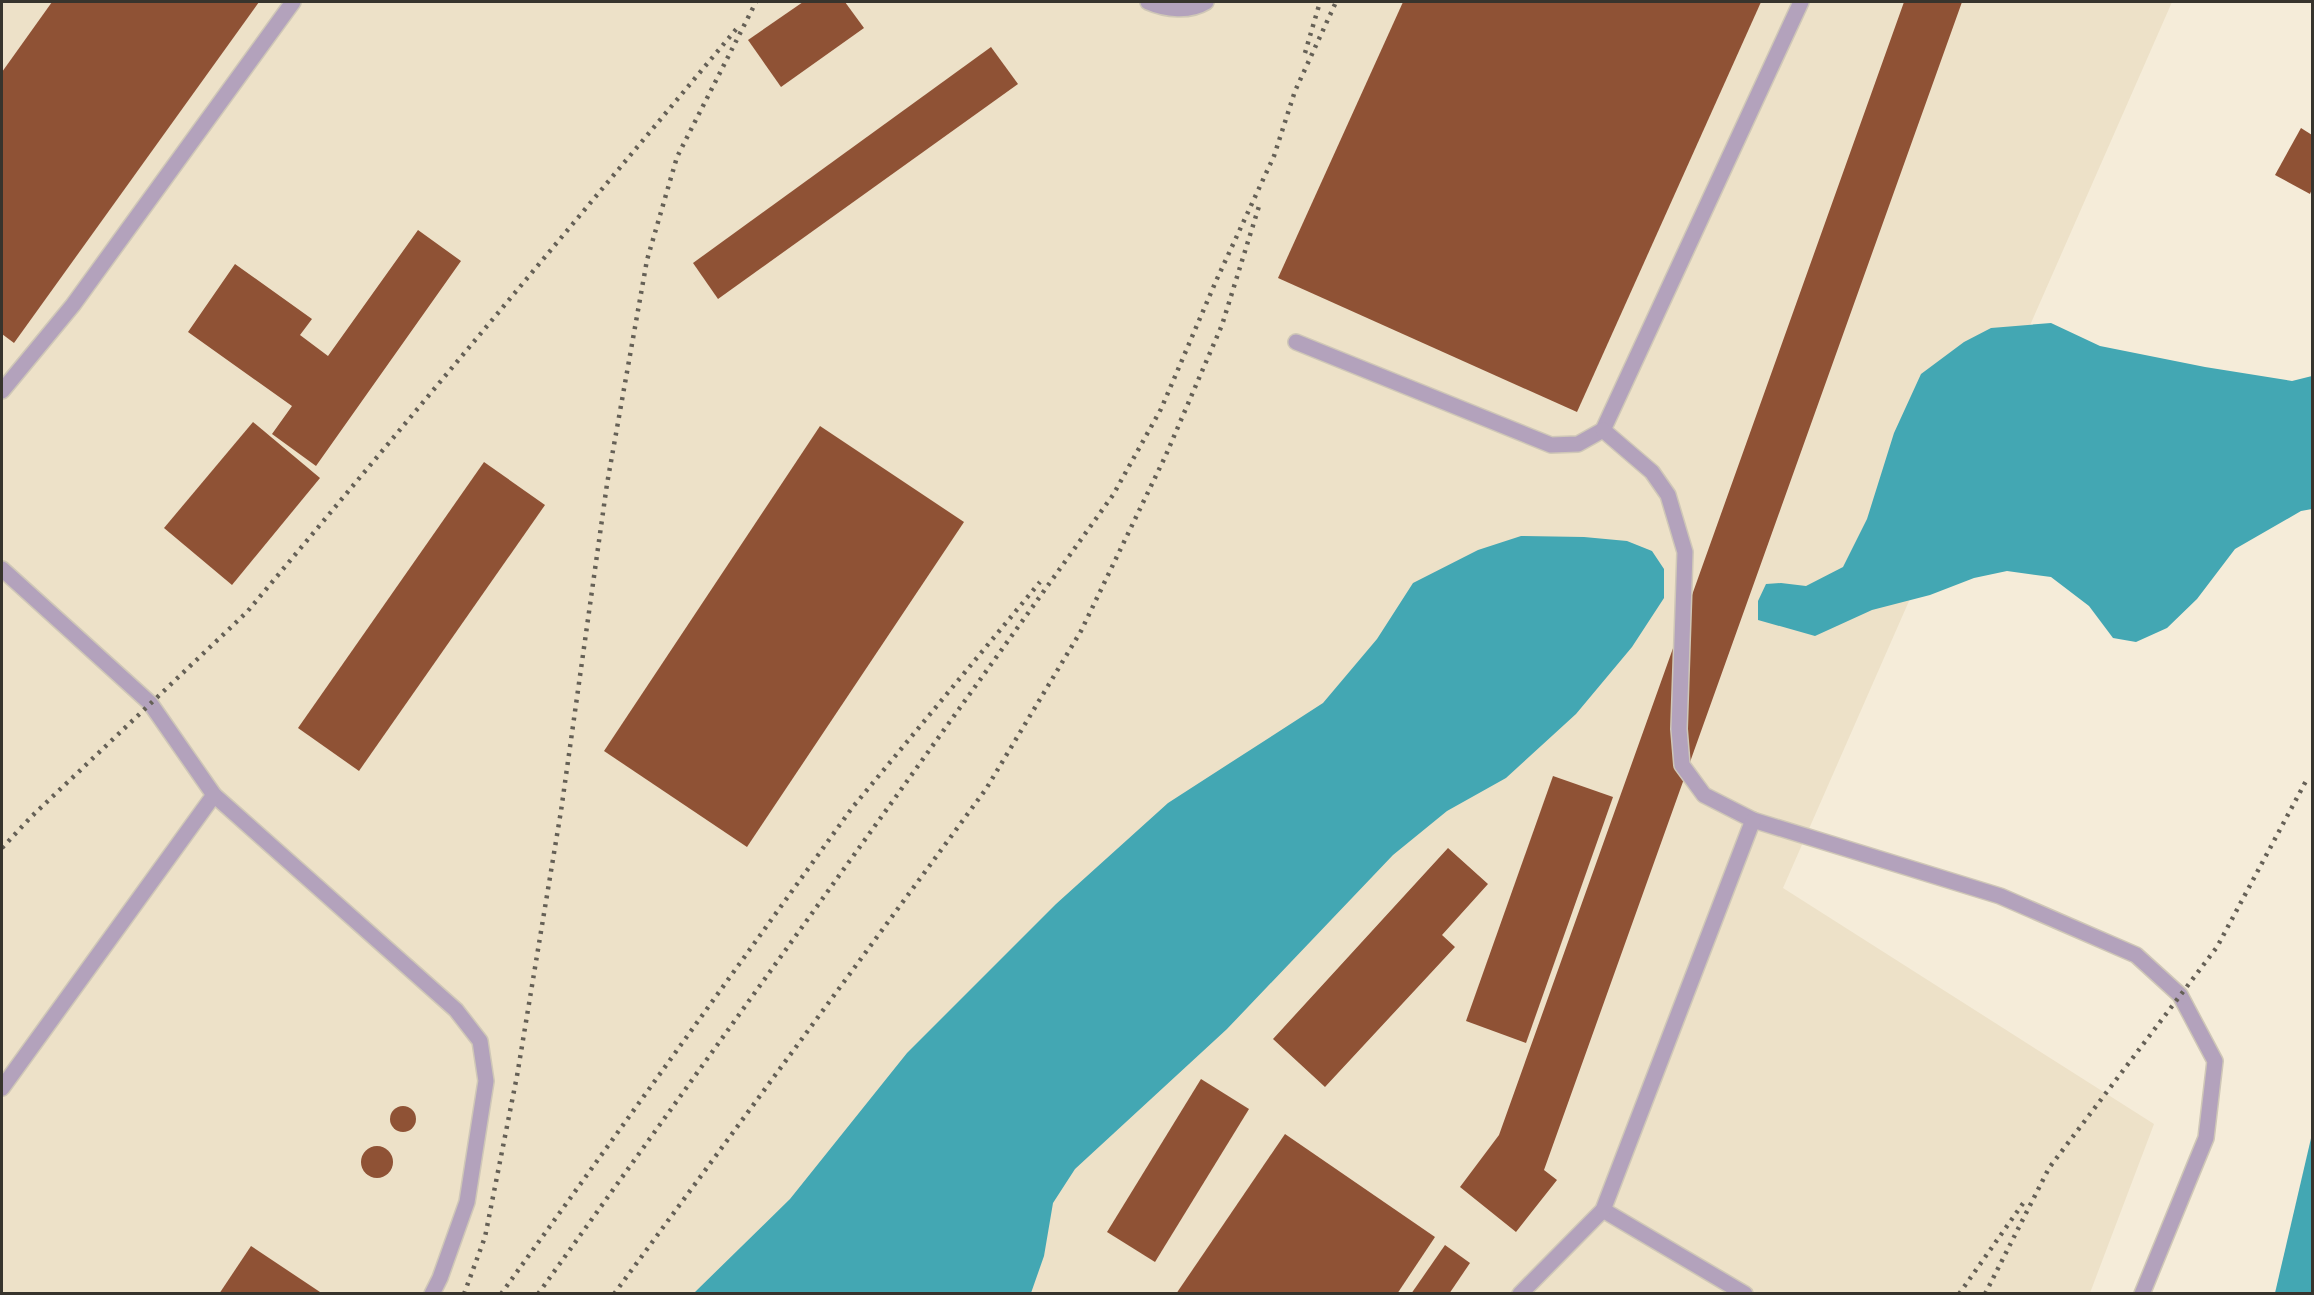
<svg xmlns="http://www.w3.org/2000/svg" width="2314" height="1295" font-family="'Fira Sans',sans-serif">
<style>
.built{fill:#ede1c8}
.water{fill:#43a7b3}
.building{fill:#8f5235}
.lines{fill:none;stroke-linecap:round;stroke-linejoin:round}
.service-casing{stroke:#cfc7b7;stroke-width:18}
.service{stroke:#b3a2bc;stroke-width:15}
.rail{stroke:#656056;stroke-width:4.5;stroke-dasharray:3 6;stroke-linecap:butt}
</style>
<rect width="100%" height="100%" fill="#f5ecd9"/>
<path class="built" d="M 2,2 L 2172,2 L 1783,888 L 2154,1124 L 2090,1293 L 2,1294 Z"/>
<g class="water">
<path d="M 2051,323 L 2100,346 L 2205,367 L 2292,381 L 2312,376 L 2312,509 L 2301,511 L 2235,549 L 2197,599 L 2167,628 L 2136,642 L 2113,638 L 2089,606 L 2051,577 L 2007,571 L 1974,578 L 1930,595 L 1872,610 L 1815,636 L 1758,620 L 1758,601 L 1766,584 L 1781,583 L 1806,586 L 1843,567 L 1867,519 L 1894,433 L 1921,374 L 1964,342 L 1991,328 Z"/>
<path d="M 1521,536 L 1584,537 L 1627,541 L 1652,551 L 1664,569 L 1664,598 L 1632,647 L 1576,714 L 1506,778 L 1447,811 L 1393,855 L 1227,1029 L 1075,1169 L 1053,1203 L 1044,1256 L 1031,1293 L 694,1293 L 790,1199 L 907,1053 L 1056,904 L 1168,803 L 1323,703 L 1377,639 L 1413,583 L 1478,550 Z"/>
<path d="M 2312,1134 L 2312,1293 L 2275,1293 Z"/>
</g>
<g class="building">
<path d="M 52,2 L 259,2 L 14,343 L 2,334 L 2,72 Z"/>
<path d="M 803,2 L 845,2 L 864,28 L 781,87 L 748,40 Z"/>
<path d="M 1403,2 L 1761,2 L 1577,412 L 1278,278 Z"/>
<path d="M 1904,2 L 1962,2 L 1544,1170 L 1557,1180 L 1516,1232 L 1460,1187 L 1499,1135 Z"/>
<path d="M 991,47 L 1018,84 L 718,299 L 693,263 Z"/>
<path d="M 2301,128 L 2312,135 L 2312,189 L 2310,194 L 2275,175 Z"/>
<path d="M 418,230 L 461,261 L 316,466 L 272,434 L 292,406 L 188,332 L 235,264 L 312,319 L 300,335 L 328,356 Z"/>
<path d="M 253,422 L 320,478 L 232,585 L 164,528 Z"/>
<path d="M 820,426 L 964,522 L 747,847 L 604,751 Z"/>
<path d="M 484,462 L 545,505 L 359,771 L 298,728 Z"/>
<path d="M 1553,776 L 1613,797 L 1526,1043 L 1466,1021 Z"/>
<path d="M 1448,848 L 1488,884 L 1442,935 L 1455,947 L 1325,1087 L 1273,1039 Z"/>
<path d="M 1201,1079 L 1249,1109 L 1155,1262 L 1107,1232 Z"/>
<circle cx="403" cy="1119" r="13"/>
<path d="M 1285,1134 L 1435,1237 L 1397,1294 L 1176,1294 Z"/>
<circle cx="377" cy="1162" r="16"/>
<path d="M 1445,1245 L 1470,1263 L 1449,1294 L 1411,1294 Z"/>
<path d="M 251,1246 L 323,1294 L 219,1294 Z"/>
</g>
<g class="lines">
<defs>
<g id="service">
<path d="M 1148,2 C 1166,10 1190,12 1206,2"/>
<path d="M 1296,342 L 1551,445 L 1578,444 L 1603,430 L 1801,2"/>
<path d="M 2,391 L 73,305 L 293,2"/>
<path d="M 1603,430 L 1652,472 L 1668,495 L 1685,552 L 1679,729 L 1682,765 L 1704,795 L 1753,820 L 2000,896 L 2136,955 L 2180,995 L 2215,1061 L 2206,1138 L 2142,1294"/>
<path d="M 2,569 L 150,703 L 214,795 L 456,1010 L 480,1041 L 486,1081 L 467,1202 L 440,1278 L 432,1294"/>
<path d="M 2,1088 L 214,795"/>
<path d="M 1603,1210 L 1745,1294"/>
<path d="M 1520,1294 L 1603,1210 L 1753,820"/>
</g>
</defs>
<use href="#service" class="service-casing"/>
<use href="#service" class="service"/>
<g class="rail">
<path d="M 1305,53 L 1320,2"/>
<path d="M 2,848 L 31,817 L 247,612 L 738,27"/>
<path d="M 464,1294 L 485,1237 L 517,1076 L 561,811 L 607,484 L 647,260 L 677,157 L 756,2"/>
<path d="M 501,1294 L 852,808 L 1040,582"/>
<path d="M 538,1294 L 1113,495 L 1161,409 L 1216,281 L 1274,156 L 1295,91 L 1336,2"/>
<path d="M 614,1294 L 986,789 L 1081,631 L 1165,457 L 1222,325 L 1260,203"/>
<path d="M 1959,1294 L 2024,1202"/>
<path d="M 1985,1294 L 2049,1168 L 2217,947 L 2306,781"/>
</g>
</g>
<rect width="2314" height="1295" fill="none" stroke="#37342d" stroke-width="6"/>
</svg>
